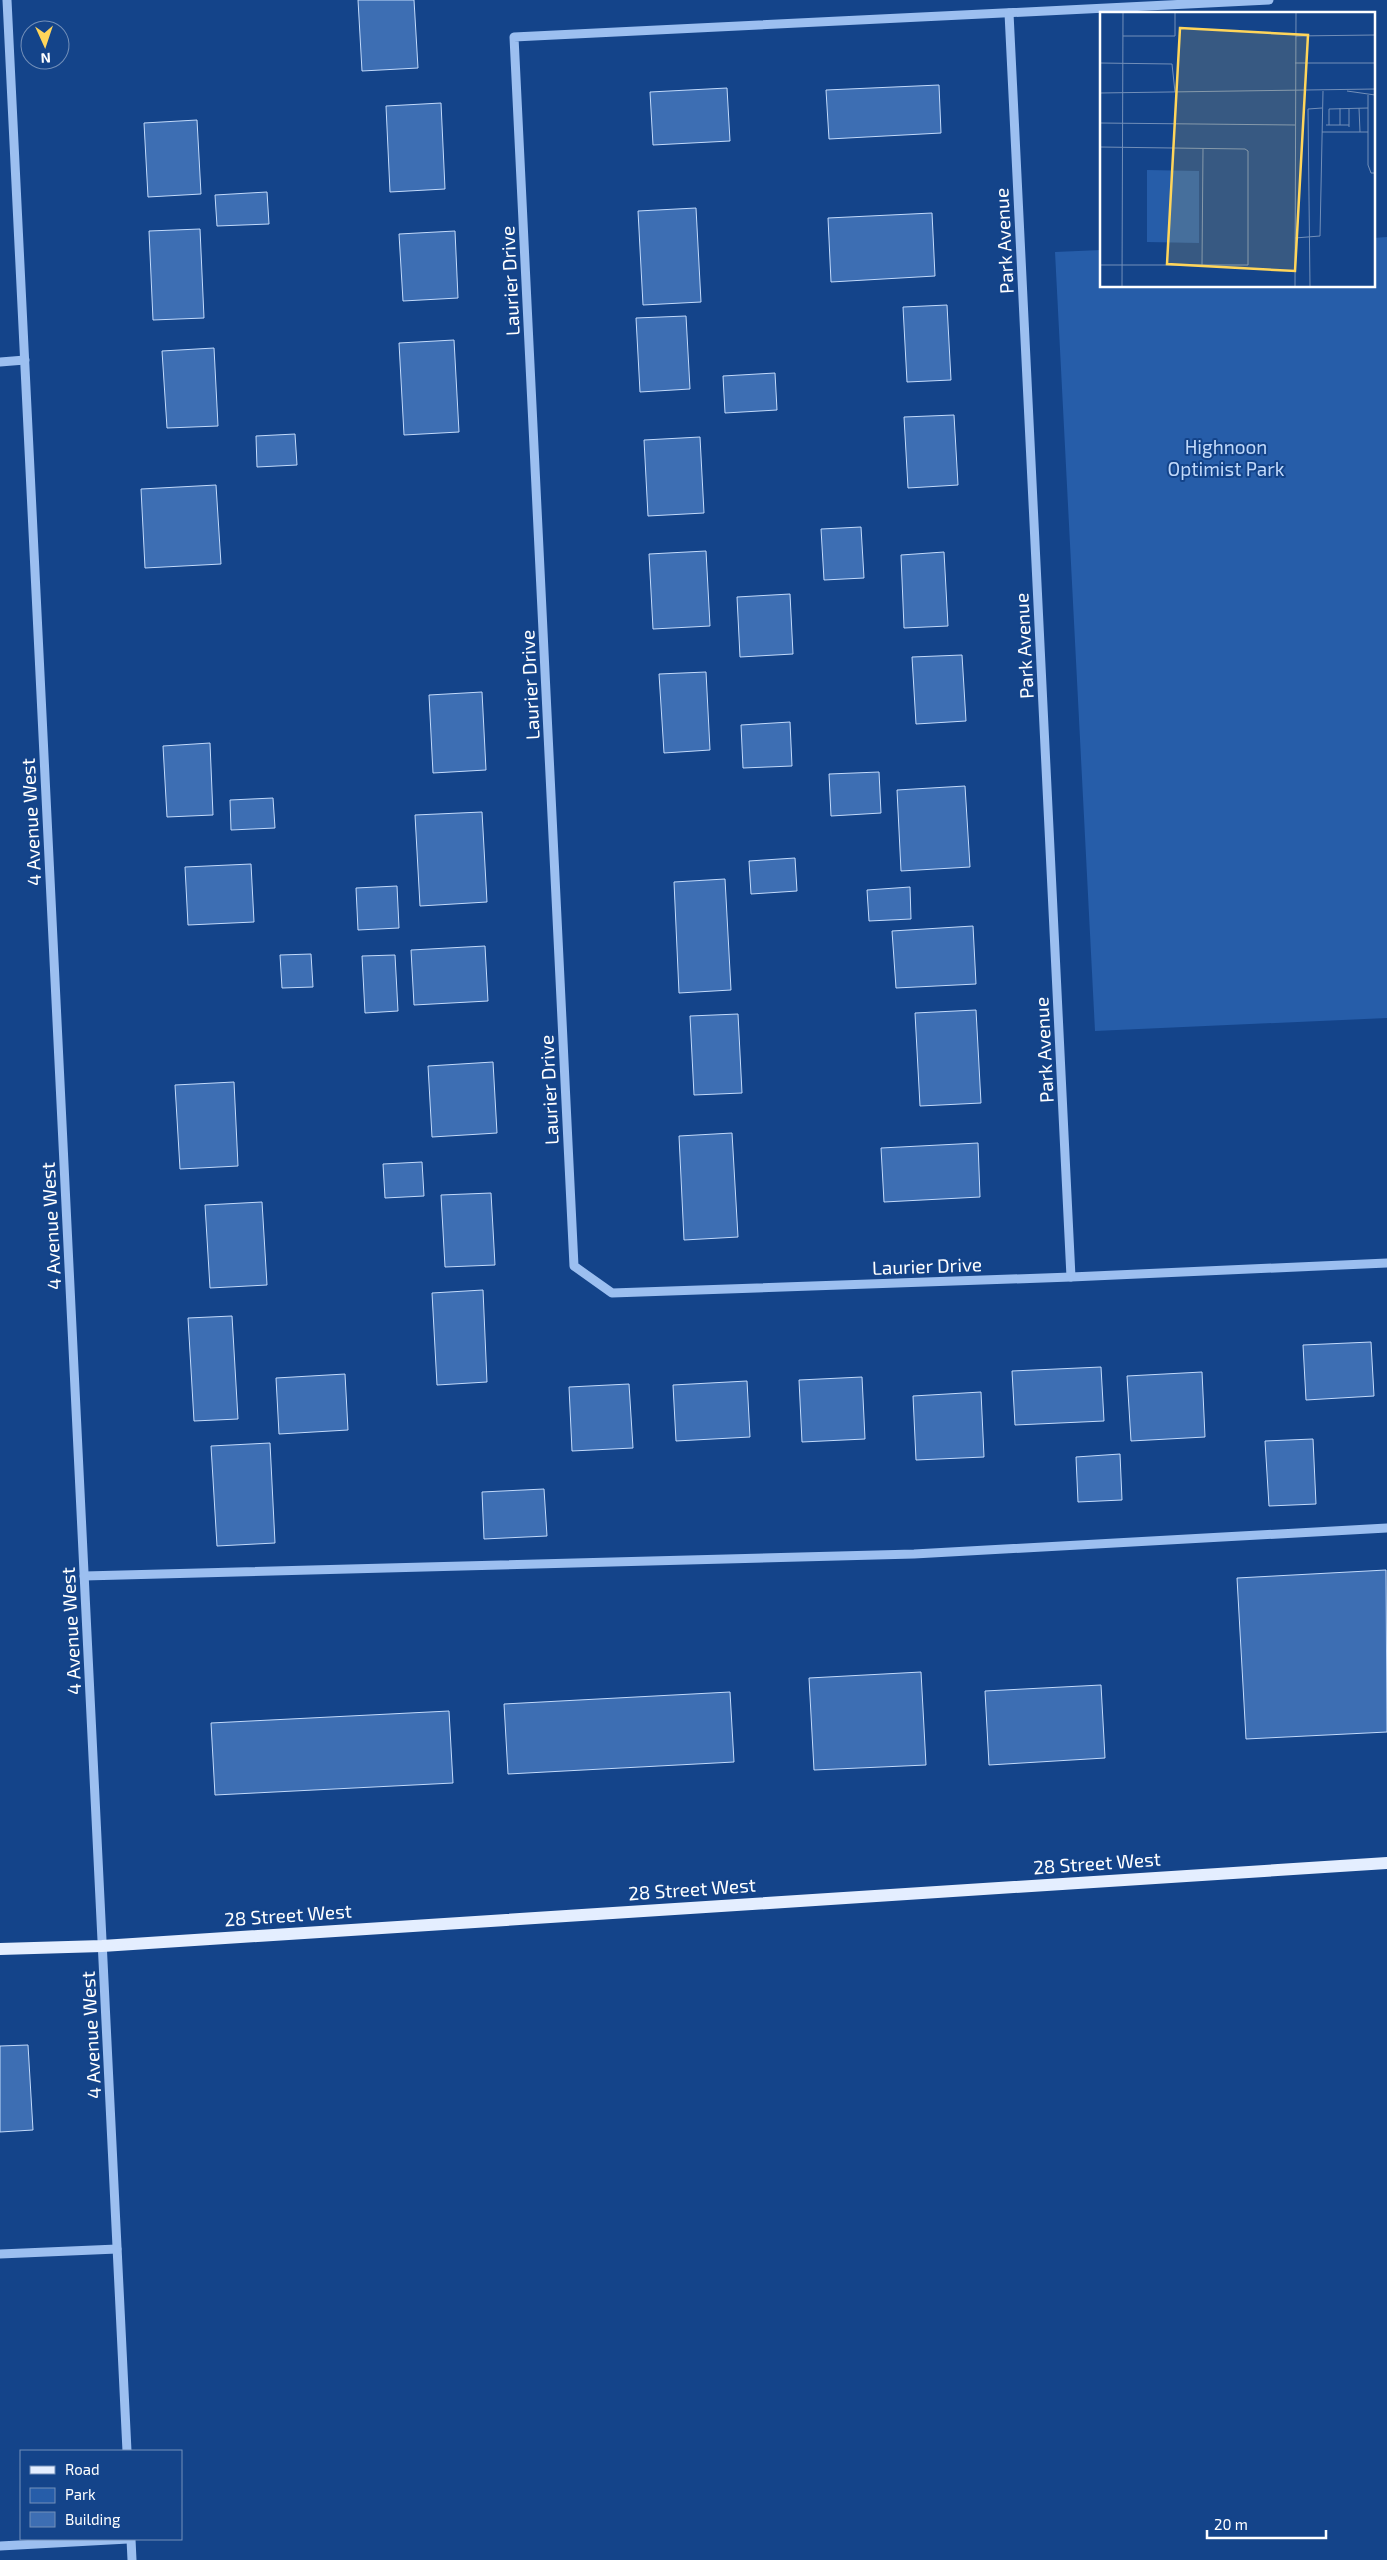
<svg xmlns="http://www.w3.org/2000/svg" width="1387" height="2560" font-family="'Exo 2',sans-serif">
<style>
.green{fill:#265da9}
.building{fill:#3d6eb3;stroke:#c2dafb}
.lines{fill:none;stroke-linecap:round;stroke-linejoin:round}
.minor{stroke:#9cbff0;stroke-width:9}
.major{stroke:#e4eeff;stroke-width:12}
.labels{text-anchor:middle;stroke-width:4;stroke-linejoin:round;paint-order:stroke}
.street-label{font-size:19px;fill:#fff;stroke:#14448a}
.park-label{font-size:19px;fill:#c2dafb;stroke:#14448a}
.inset-road{fill:none;stroke:#728fb9;stroke-width:1}
.view{fill:#ffd55a;fill-opacity:0.15;stroke:#ffd55a;stroke-width:2.5}
.inset-edge{fill:none;stroke:#fff;stroke-width:2.5}
</style>
<rect width="100%" height="100%" fill="#14448a"/>
<path class="green" d="M 1387,237 L 1387,1018 L 1095,1031 L 1055,252 L 1101,250 L 1101,286 L 1373,286 L 1373,238 Z"/>
<g class="building">
<path d="M 358,0 L 414,0 L 418,68 L 362,71 Z"/>
<path d="M 939,85 L 941,133 L 829,139 L 826,90 Z"/>
<path d="M 727,88 L 730,141 L 653,145 L 650,92 Z"/>
<path d="M 441,103 L 445,189 L 390,192 L 386,106 Z"/>
<path d="M 197,120 L 201,194 L 148,197 L 144,123 Z"/>
<path d="M 267,192 L 269,224 L 217,226 L 215,195 Z"/>
<path d="M 696,208 L 701,302 L 643,305 L 638,211 Z"/>
<path d="M 932,213 L 935,276 L 831,282 L 828,218 Z"/>
<path d="M 200,229 L 204,318 L 153,320 L 149,231 Z"/>
<path d="M 455,231 L 458,298 L 403,301 L 399,234 Z"/>
<path d="M 947,305 L 951,380 L 907,382 L 903,307 Z"/>
<path d="M 686,316 L 690,389 L 640,392 L 636,318 Z"/>
<path d="M 454,340 L 459,432 L 404,435 L 399,343 Z"/>
<path d="M 214,348 L 218,426 L 167,428 L 162,351 Z"/>
<path d="M 775,373 L 777,410 L 725,413 L 723,376 Z"/>
<path d="M 954,415 L 958,485 L 908,488 L 904,417 Z"/>
<path d="M 295,434 L 297,465 L 257,467 L 256,436 Z"/>
<path d="M 700,437 L 704,513 L 648,516 L 644,440 Z"/>
<path d="M 216,485 L 221,564 L 145,568 L 141,489 Z"/>
<path d="M 861,527 L 864,578 L 824,580 L 821,529 Z"/>
<path d="M 706,551 L 710,626 L 653,629 L 649,554 Z"/>
<path d="M 944,552 L 948,626 L 904,628 L 901,555 Z"/>
<path d="M 790,594 L 793,654 L 740,657 L 737,597 Z"/>
<path d="M 962,655 L 966,721 L 916,724 L 912,657 Z"/>
<path d="M 706,672 L 710,750 L 664,753 L 659,674 Z"/>
<path d="M 482,692 L 486,770 L 433,773 L 429,695 Z"/>
<path d="M 790,722 L 792,766 L 743,768 L 741,725 Z"/>
<path d="M 210,743 L 213,815 L 167,817 L 163,746 Z"/>
<path d="M 879,772 L 881,813 L 831,816 L 829,774 Z"/>
<path d="M 965,786 L 970,867 L 901,871 L 897,790 Z"/>
<path d="M 273,798 L 275,828 L 231,830 L 230,800 Z"/>
<path d="M 482,812 L 487,902 L 420,906 L 415,815 Z"/>
<path d="M 795,858 L 797,891 L 751,894 L 749,861 Z"/>
<path d="M 251,864 L 254,922 L 188,925 L 185,867 Z"/>
<path d="M 725,879 L 731,990 L 679,993 L 674,882 Z"/>
<path d="M 397,886 L 399,928 L 358,930 L 356,888 Z"/>
<path d="M 910,887 L 911,919 L 869,921 L 867,890 Z"/>
<path d="M 973,926 L 976,984 L 896,988 L 892,931 Z"/>
<path d="M 485,946 L 488,1001 L 414,1005 L 411,950 Z"/>
<path d="M 311,954 L 313,987 L 282,988 L 280,955 Z"/>
<path d="M 395,955 L 398,1011 L 365,1013 L 362,956 Z"/>
<path d="M 976,1010 L 981,1103 L 920,1106 L 915,1013 Z"/>
<path d="M 738,1014 L 742,1093 L 694,1095 L 690,1016 Z"/>
<path d="M 493,1062 L 497,1133 L 432,1137 L 428,1066 Z"/>
<path d="M 234,1082 L 238,1166 L 180,1169 L 175,1085 Z"/>
<path d="M 732,1133 L 738,1237 L 684,1240 L 679,1136 Z"/>
<path d="M 978,1143 L 980,1197 L 884,1202 L 881,1148 Z"/>
<path d="M 422,1162 L 424,1196 L 385,1198 L 383,1164 Z"/>
<path d="M 491,1193 L 495,1265 L 445,1267 L 441,1195 Z"/>
<path d="M 262,1202 L 267,1285 L 210,1288 L 205,1205 Z"/>
<path d="M 483,1290 L 487,1382 L 437,1385 L 432,1293 Z"/>
<path d="M 232,1316 L 238,1419 L 194,1421 L 188,1318 Z"/>
<path d="M 1371,1342 L 1374,1396 L 1306,1400 L 1303,1345 Z"/>
<path d="M 1101,1367 L 1104,1421 L 1015,1425 L 1012,1371 Z"/>
<path d="M 1202,1372 L 1205,1437 L 1131,1441 L 1127,1376 Z"/>
<path d="M 345,1374 L 348,1430 L 279,1434 L 276,1378 Z"/>
<path d="M 862,1377 L 865,1439 L 802,1442 L 799,1380 Z"/>
<path d="M 747,1381 L 750,1437 L 676,1441 L 673,1385 Z"/>
<path d="M 629,1384 L 633,1448 L 572,1451 L 569,1387 Z"/>
<path d="M 981,1392 L 984,1457 L 916,1460 L 913,1396 Z"/>
<path d="M 1313,1439 L 1316,1504 L 1269,1506 L 1265,1441 Z"/>
<path d="M 270,1443 L 275,1543 L 217,1546 L 211,1446 Z"/>
<path d="M 1120,1454 L 1122,1500 L 1078,1502 L 1076,1457 Z"/>
<path d="M 544,1489 L 547,1536 L 484,1539 L 482,1492 Z"/>
<path d="M 1386,1570 L 1387,1732 L 1246,1739 L 1237,1578 Z"/>
<path d="M 921,1672 L 926,1765 L 814,1770 L 809,1678 Z"/>
<path d="M 1101,1685 L 1105,1758 L 989,1765 L 985,1691 Z"/>
<path d="M 730,1692 L 734,1762 L 508,1774 L 504,1704 Z"/>
<path d="M 449,1711 L 453,1783 L 215,1795 L 211,1723 Z"/>
<path d="M 28,2045 L 33,2130 L 0,2132 L 0,2046 Z"/>
</g>
<g class="lines">
<g class="minor">
<path d="M 7,0 L 127,2451"/>
<path d="M 1269,0 L 514,37 L 574,1266 L 612,1293 L 1071,1277 L 1387,1263"/>
<path d="M 1009,13 L 1071,1277"/>
<path d="M 0,362 L 25,360"/>
<path d="M 84,1576 L 914,1554 L 1387,1528"/>
<path d="M 0,2254 L 117,2249"/>
<path d="M 131,2539 L 132,2560"/>
<path d="M 0,2546 L 128,2539"/>
</g>
<path class="major" d="M 0,1949 L 102,1946 L 1387,1863"/>
</g>
<g class="labels">
<g class="street-label">
<text transform="translate(1004 241) rotate(-93)" y="7">Park Avenue</text>
<text transform="translate(510 281) rotate(-93)" y="7">Laurier Drive</text>
<text transform="translate(1024 646) rotate(-93)" y="7">Park Avenue</text>
<text transform="translate(530 685) rotate(-93)" y="7">Laurier Drive</text>
<text transform="translate(31 822) rotate(-93)" y="7">4 Avenue West</text>
<text transform="translate(1044 1050) rotate(-93)" y="7">Park Avenue</text>
<text transform="translate(549 1090) rotate(-93)" y="7">Laurier Drive</text>
<text transform="translate(51 1226) rotate(-93)" y="7">4 Avenue West</text>
<text transform="translate(927 1266) rotate(-2)" y="7">Laurier Drive</text>
<text transform="translate(71 1631) rotate(-93)" y="7">4 Avenue West</text>
<text transform="translate(1097 1863) rotate(-4)" y="7">28 Street West</text>
<text transform="translate(692 1889) rotate(-4)" y="7">28 Street West</text>
<text transform="translate(288 1915) rotate(-4)" y="7">28 Street West</text>
<text transform="translate(91 2035) rotate(-93)" y="7">4 Avenue West</text>
</g>
<g class="park-label">
<text x="1226" y="454">Highnoon<tspan x="1226" dy="22">Optimist Park</tspan></text>
</g>
</g>
<g transform="translate(1100 12)">
<rect width="275" height="275" fill="#14448a"/>
<path d="M 47,158 L 99,159 L 99,231 L 47,230 Z" fill="#265da9"/>
<path class="inset-road" d="M 23,24 L 75,24 L 75,0M 196,24 L 275,23M 0,51 L 72,52 L 75,80M 195,51 L 275,51M 247,79 L 275,83M 0,81 L 275,77M 268,83 L 268,153 L 271,161 L 275,161M 240,96 L 240,113M 249,96 L 249,115M 259,96 L 260,120M 0,111 L 195,113M 226,113 L 249,113M 229,113 L 229,97 L 268,96M 222,120 L 268,120M 0,135 L 145,137 L 148,139 L 148,253 L 0,253M 195,226 L 220,224 L 223,79M 102,253 L 103,136M 22,275 L 23,0M 195,275 L 196,0M 210,275 L 208,97 L 222,96"/>
<path class="view" d="M 80,16 L 208,23 L 195,259 L 67,252 Z"/>
<rect width="275" height="275" class="inset-edge"/>
</g>
<rect x="20" y="2450" width="162" height="90" fill="#14448a" stroke="#728fb9"/>
<rect x="30" y="2466" width="25" height="8" fill="#e4eeff" stroke="#728fb9"/>
<text x="65" y="2475" font-size="15" fill="#ffffff">Road</text>
<rect x="30" y="2488" width="25" height="15" fill="#265da9" stroke="#728fb9"/>
<text x="65" y="2500" font-size="15" fill="#ffffff">Park</text>
<rect x="30" y="2512" width="25" height="15" fill="#3d6eb3" stroke="#728fb9"/>
<text x="65" y="2525" font-size="15" fill="#ffffff">Building</text>
<g transform="translate(45 45) rotate(177)"><circle r="24" fill="#14448a" stroke="#728fb9"/>
<path d="M0-4L9 19L0 12L-9 19Z" fill="#ffd55a"/>
<text y="-8" font-size="14" font-weight="bold" text-anchor="middle" fill="#ffffff">N</text>
</g>
<path d="M1207 2530v8h119v-8" fill="none" stroke="#ffffff" stroke-width="2.5"/>
<text x="1214" y="2530" font-size="15" fill="#ffffff" stroke="#14448a" stroke-width="4" paint-order="stroke">20 m</text>
</svg>
